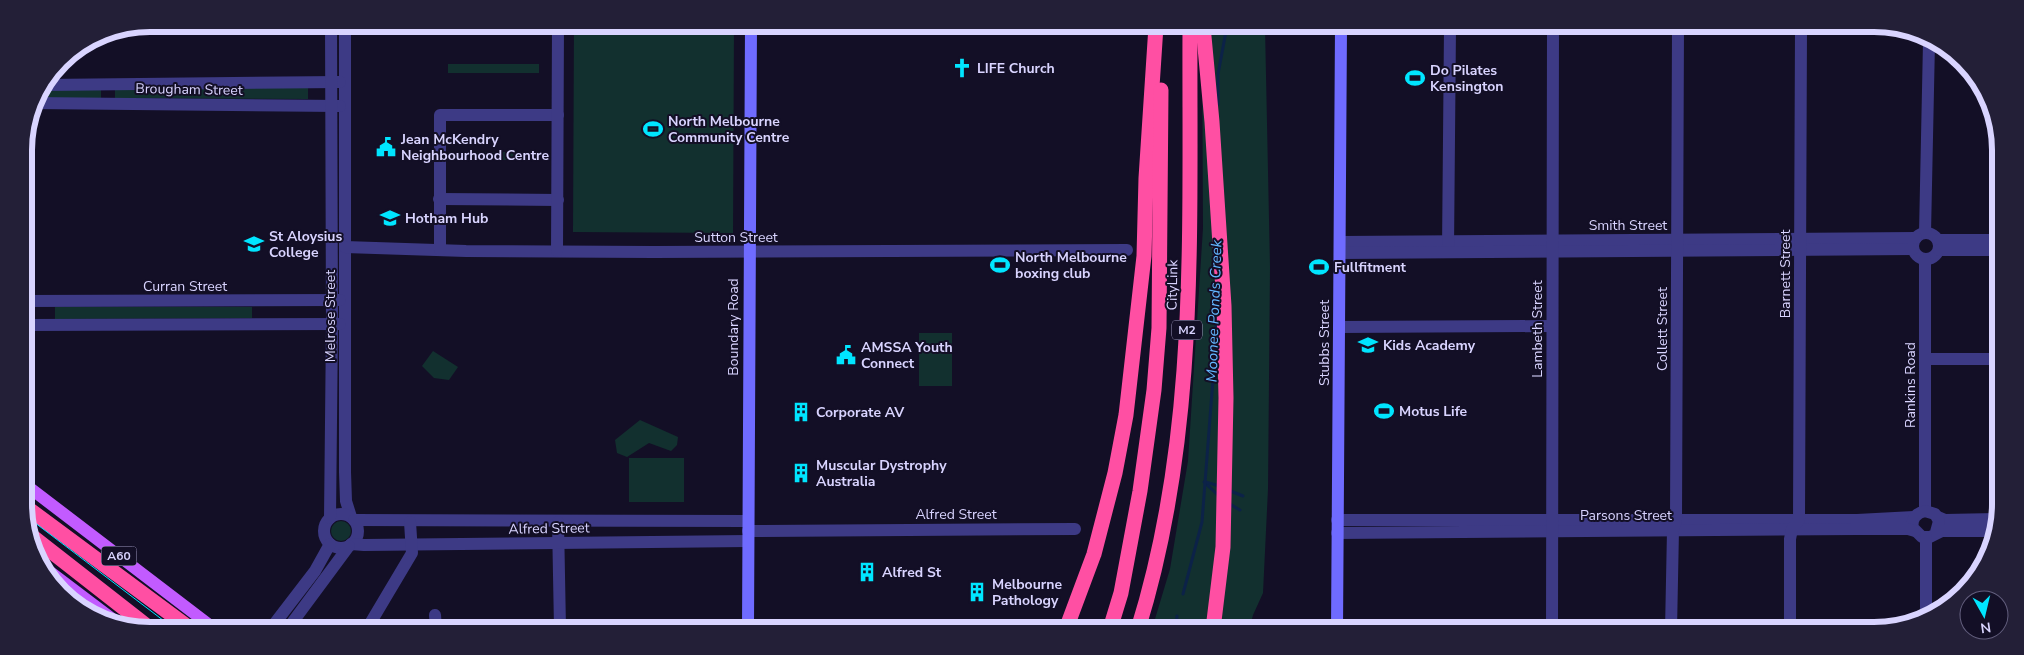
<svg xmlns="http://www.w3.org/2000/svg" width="2024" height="655" font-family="'Nunito Sans',sans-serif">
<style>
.green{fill:#12302f}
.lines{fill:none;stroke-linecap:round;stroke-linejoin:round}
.stream{stroke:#0c2248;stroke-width:3}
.street{stroke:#3d3a85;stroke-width:12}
.secondary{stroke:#6f6bff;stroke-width:12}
.primary{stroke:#c25bff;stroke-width:12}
.highway{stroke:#ff4fa3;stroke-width:15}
.tram{stroke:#00e5ff;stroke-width:1}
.labels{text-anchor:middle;stroke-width:4;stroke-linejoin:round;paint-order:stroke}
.shield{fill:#130f26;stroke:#9e99be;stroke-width:1}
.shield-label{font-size:12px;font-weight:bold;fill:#d9d4ff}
.poi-label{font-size:14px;font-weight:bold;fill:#d9d4ff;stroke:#130f26;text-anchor:start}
.street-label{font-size:14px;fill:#d9d4ff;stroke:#130f26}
.water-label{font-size:15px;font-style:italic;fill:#62b6ff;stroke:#130f26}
.rim{fill:none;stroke:#d9d4ff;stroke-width:6}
</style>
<rect width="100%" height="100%" fill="#130f26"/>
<g class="green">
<path d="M 574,25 L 734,25 L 733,233 L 573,232 Z"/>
<path d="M 1202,26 L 1265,27 L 1270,267 L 1268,489 L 1263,593 L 1253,615 L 1249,630 L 1152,629 L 1170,569 L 1188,461 L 1203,228 Z"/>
<rect x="448" y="64" width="91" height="9"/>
<path d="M 115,87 L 308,87 L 308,99 L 115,98 Z"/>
<path d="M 42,88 L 101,89 L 101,100 L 35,100 Z"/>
<rect x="448" y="152" width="91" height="8"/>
<path d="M 55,307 L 252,307 L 252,318 L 55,319 Z"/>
<rect x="919" y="333" width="33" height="53"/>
<path d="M 433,351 L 458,367 L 449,380 L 434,378 L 422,366 Z"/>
<path d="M 640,420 L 678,437 L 677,445 L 671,451 L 649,443 L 627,457 L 617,453 L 615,440 Z"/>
<rect x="629" y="458" width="55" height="44"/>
<circle cx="341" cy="531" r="10"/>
</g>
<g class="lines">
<g class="stream">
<path d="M 1218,104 L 1218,74 L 1227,26"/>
<path d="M 1204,482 L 1219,496"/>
<path d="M 1205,482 L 1220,486"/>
<path d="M 1228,490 L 1243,496"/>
<path d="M 1228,503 L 1240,510"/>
<path d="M 1183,594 L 1202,522 L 1216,340 L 1216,295"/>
<path d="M 1176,629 L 1177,616"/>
</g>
<g class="street">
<path d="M 345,24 L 345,472 L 346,501 L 351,517"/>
<path d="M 495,25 L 558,25"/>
<path d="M 45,85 L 340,82"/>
<path d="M 33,103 L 340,106"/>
<path d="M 439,199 L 558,200"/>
<circle cx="1926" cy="246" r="13"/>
<path d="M 1925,233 L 1929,42"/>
<path d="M 1938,240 L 1997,240"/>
<path d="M 1340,242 L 1916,238"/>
<path d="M 345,247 L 466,251 L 654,252 L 1127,250"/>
<path d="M 1448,249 L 1450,27"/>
<path d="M 440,250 L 440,115 L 558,115"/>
<path d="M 1939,250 L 1997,250"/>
<path d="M 557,251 L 558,25"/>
<path d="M 1340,253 L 1913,249"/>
<path d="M 25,301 L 340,300"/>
<path d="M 25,325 L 340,324"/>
<path d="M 1339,327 L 1552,326"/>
<path d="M 1925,359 L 1997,359"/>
<path d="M 1925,511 L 1925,259"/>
<circle cx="341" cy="531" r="17"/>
<path d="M 1938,517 L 1945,520 L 1996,519"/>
<path d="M 330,518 L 332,325 L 331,24"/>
<path d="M 354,520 L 748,521"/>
<path d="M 1337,520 L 1857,520 L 1914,517"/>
<path d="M 558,522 L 560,628"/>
<path d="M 748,531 L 1075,529"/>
<path d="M 1936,532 L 1939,521 L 1935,514 L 1925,511 C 1916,513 1911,519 1913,528 L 1922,537 L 1930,537 L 1942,531 L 1996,531"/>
<path d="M 1337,533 L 1857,529 L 1908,529 L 1915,531"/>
<path d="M 351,544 L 364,545 L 748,541"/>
<path d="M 1926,614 L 1926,537"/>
<path d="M 435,615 L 436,628"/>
<path d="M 272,627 L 315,571 L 330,544"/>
<path d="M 289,627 L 349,546"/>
<path d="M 368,627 L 412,553 L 410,522"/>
<path d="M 1552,630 L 1553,27"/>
<path d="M 1671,630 L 1673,530 L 1676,520 L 1678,28"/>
<path d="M 1790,631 L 1790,539 L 1792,529 L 1799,520 L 1801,28"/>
</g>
<g class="secondary">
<path d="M 748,628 L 751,25"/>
<path d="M 1337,630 L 1341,27"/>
</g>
<g class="primary">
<path d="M 26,485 L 212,627"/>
<path d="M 45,568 L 123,627"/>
</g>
<g class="highway">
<path d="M 1203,26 L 1212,122 L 1224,306 L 1226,398 L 1223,547 L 1213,629"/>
<path d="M 26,507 L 188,627"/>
<path d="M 29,534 L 148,627"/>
<path d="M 1066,629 L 1094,554 L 1115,473 L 1126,415 L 1144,256 L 1146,178 L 1156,26"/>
<path d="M 1110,629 L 1121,593 L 1140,491 L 1154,390 L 1159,328 L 1161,90"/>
<path d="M 1138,629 C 1199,434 1189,228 1190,26"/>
</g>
<path class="tram" d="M 26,516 L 172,627"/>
</g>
<defs>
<symbol id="church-bare" viewBox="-9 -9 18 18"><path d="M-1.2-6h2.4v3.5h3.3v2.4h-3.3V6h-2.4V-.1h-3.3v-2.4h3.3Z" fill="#00e5ff" stroke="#130f26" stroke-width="2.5" paint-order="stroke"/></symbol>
<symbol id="stadium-bare" viewBox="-9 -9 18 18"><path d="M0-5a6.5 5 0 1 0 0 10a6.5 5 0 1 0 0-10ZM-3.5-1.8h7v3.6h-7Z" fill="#00e5ff" stroke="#130f26" stroke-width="2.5" paint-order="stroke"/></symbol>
<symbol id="civic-bare" viewBox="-9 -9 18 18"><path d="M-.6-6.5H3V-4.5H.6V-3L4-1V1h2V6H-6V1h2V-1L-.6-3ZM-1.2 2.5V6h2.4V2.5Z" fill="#00e5ff" stroke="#130f26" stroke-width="2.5" paint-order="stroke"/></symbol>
<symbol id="school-bare" viewBox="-9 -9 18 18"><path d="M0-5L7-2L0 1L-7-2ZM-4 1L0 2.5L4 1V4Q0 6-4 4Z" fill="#00e5ff" stroke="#130f26" stroke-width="2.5" paint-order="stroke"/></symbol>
<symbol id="building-bare" viewBox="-9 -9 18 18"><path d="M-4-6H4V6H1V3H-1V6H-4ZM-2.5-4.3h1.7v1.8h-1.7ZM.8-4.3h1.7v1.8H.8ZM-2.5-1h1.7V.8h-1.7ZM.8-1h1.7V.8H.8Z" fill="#00e5ff" stroke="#130f26" stroke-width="2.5" paint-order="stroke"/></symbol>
</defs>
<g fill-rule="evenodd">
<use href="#church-bare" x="948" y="54" width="28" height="28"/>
<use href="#stadium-bare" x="1401" y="64" width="28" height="28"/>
<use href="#stadium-bare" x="639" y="115" width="28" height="28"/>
<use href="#civic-bare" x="372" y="133" width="28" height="28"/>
<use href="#school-bare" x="376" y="204" width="28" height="28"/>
<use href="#school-bare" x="240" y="230" width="28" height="28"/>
<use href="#stadium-bare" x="986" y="251" width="28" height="28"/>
<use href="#stadium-bare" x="1305" y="253" width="28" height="28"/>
<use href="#school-bare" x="1354" y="331" width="28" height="28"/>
<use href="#civic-bare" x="832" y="341" width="28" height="28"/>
<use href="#stadium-bare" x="1370" y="397" width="28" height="28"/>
<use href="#building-bare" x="787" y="398" width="28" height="28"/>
<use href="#building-bare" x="787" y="459" width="28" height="28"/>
<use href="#building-bare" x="853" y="558" width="28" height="28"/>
<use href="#building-bare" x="963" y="578" width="28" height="28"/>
</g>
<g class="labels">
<g class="shield">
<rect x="1172" y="320.5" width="30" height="19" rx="4"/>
<rect x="101.5" y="546.5" width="35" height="19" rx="4"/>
</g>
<g class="shield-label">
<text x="1187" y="334">M2</text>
<text x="119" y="560">A60</text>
</g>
<g class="poi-label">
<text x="977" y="73">LIFE Church</text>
<text x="1430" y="75">Do Pilates<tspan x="1430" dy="16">Kensington</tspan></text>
<text x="668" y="126">North Melbourne<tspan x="668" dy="16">Community Centre</tspan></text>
<text x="401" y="144">Jean McKendry<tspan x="401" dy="16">Neighbourhood Centre</tspan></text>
<text x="405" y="223">Hotham Hub</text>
<text x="269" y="241">St Aloysius<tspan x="269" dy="16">College</tspan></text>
<text x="1015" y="262">North Melbourne<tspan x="1015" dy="16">boxing club</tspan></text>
<text x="1334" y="272">Fullfitment</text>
<text x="1383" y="350">Kids Academy</text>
<text x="861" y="352">AMSSA Youth<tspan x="861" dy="16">Connect</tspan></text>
<text x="1399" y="416">Motus Life</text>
<text x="816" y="417">Corporate AV</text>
<text x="816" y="470">Muscular Dystrophy<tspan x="816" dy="16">Australia</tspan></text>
<text x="882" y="577">Alfred St</text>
<text x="992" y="589">Melbourne<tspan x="992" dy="16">Pathology</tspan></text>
</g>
<g class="street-label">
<text transform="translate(189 89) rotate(1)" y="5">Brougham Street</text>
<text x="1628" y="230">Smith Street</text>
<text x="736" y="242">Sutton Street</text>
<text transform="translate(1785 274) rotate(-90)" y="5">Barnett Street</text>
<text transform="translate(1172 285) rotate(-89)" y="5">CityLink</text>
<text x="185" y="291">Curran Street</text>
<text transform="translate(330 316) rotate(-90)" y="5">Melrose Street</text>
<text transform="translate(733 327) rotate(-90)" y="5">Boundary Road</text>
<text transform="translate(1537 329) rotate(-90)" y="5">Lambeth Street</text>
<text transform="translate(1662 329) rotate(-90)" y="5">Collett Street</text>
<text transform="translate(1324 343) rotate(-90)" y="5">Stubbs Street</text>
<text transform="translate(1910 385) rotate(-90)" y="5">Rankins Road</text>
<text x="956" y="519">Alfred Street</text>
<text x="1626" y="520">Parsons Street</text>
<text transform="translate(549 528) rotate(-1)" y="5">Alfred Street</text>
</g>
<g class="water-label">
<text transform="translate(1214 311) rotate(-88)" y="5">Moonee Ponds Creek</text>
</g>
</g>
<path d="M0 0H2024V655H0ZM150 32H1874A118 118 0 0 1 1992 150V504A118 118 0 0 1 1874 622H150A118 118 0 0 1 32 504V150A118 118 0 0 1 150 32Z" fill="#231f37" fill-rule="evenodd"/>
<path class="rim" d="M150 32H1874A118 118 0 0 1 1992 150V504A118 118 0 0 1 1874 622H150A118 118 0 0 1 32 504V150A118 118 0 0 1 150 32Z"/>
<g transform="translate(1984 615) rotate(172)"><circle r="24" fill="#130f26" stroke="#625e7d"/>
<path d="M0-4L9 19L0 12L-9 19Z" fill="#00e5ff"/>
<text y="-8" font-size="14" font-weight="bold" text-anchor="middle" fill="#d9d4ff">N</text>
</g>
</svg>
